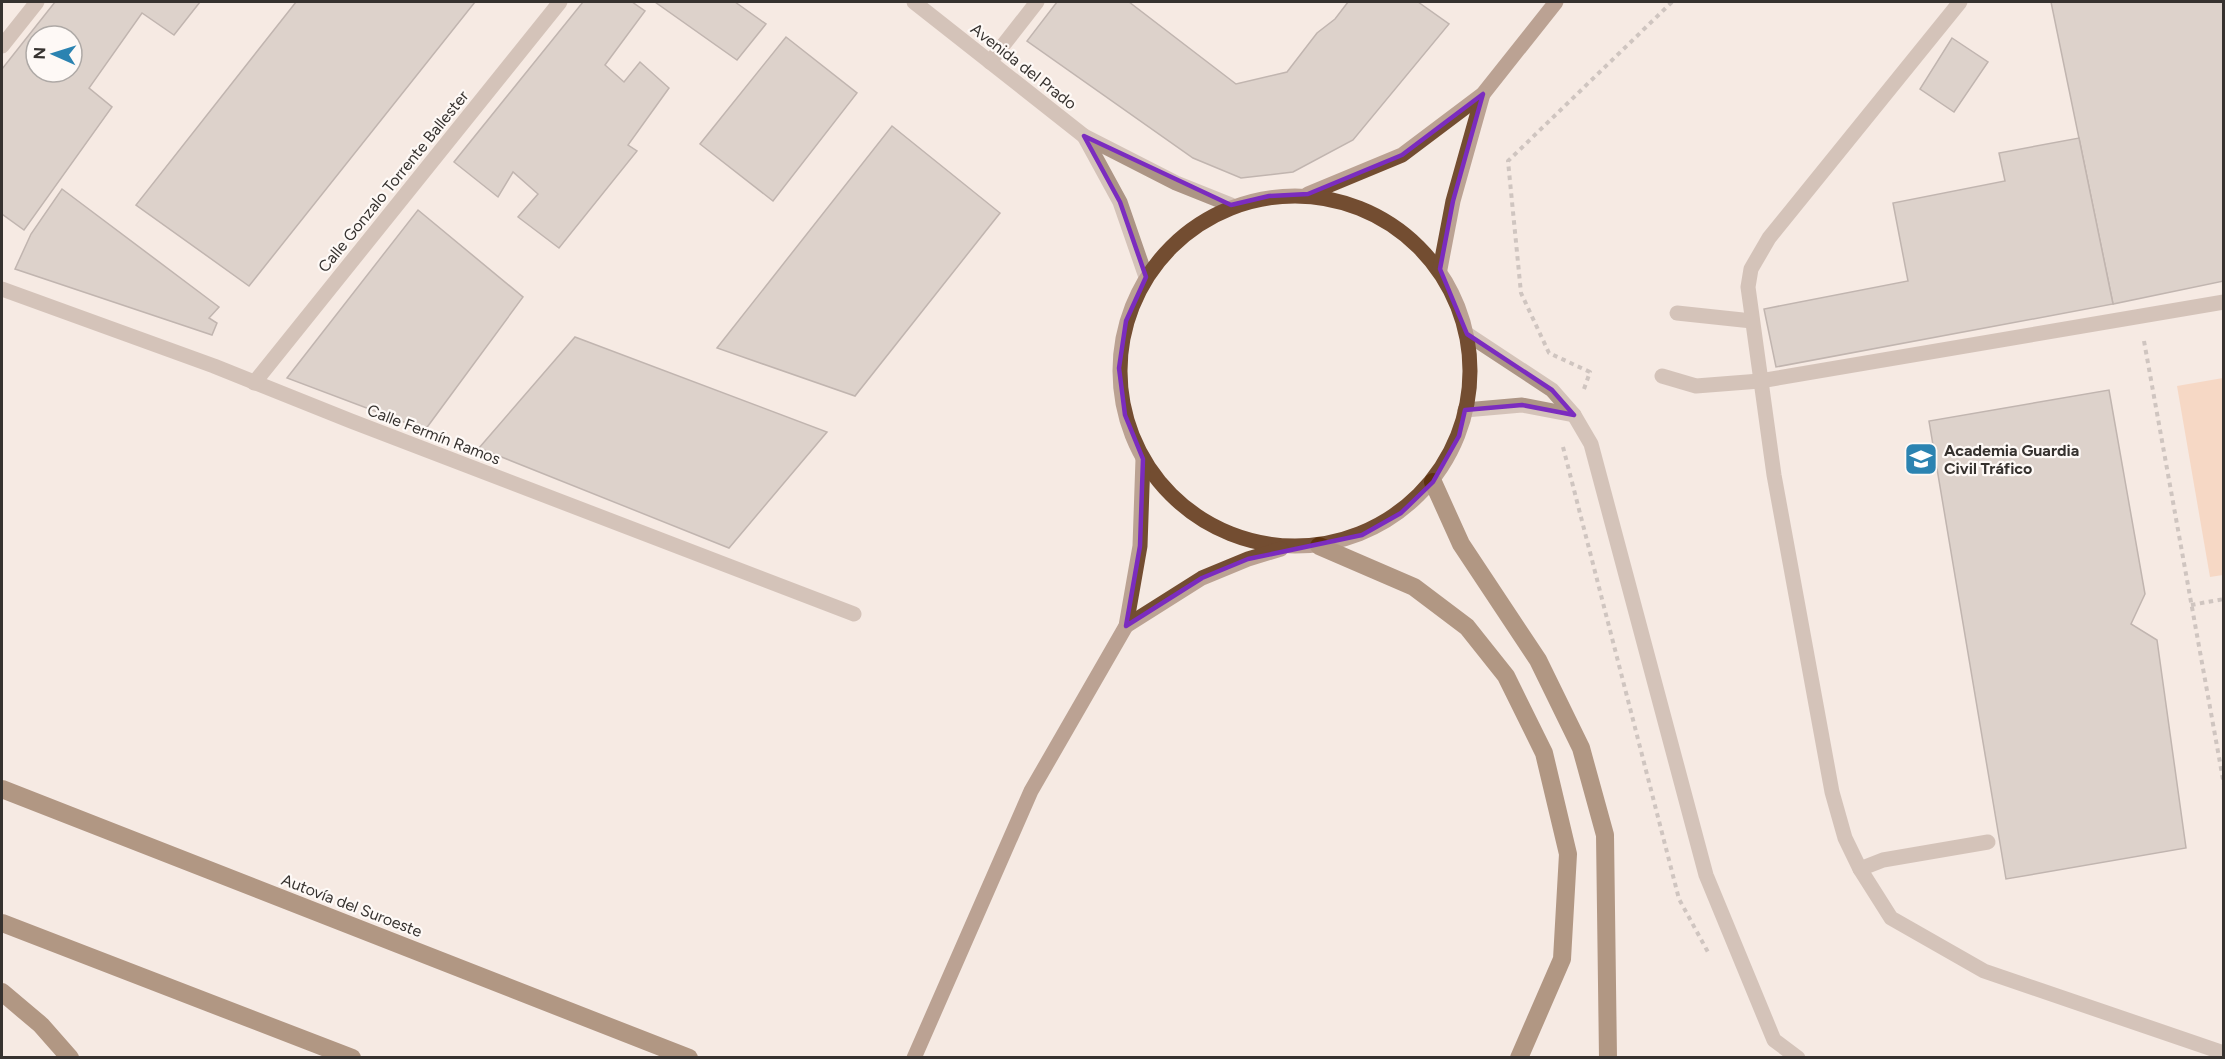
<svg xmlns="http://www.w3.org/2000/svg" width="2225" height="1059" font-family="Figtree,sans-serif">
<style>
.green{fill:#f7c4a0}
.building{fill:#bfb5ae;stroke:#807670;stroke-width:1.5;fill-rule:evenodd}
.lines{fill:none;stroke-linecap:round;stroke-linejoin:round}
.path{stroke:#a19994;stroke-width:4;stroke-dasharray:4.5 4.5;stroke-linecap:butt}
.minor{stroke:#ac9585;stroke-width:15}
.major{stroke:#734d31;stroke-width:15}
.highway{stroke:#5e330f;stroke-width:18}
.marked{fill:none;stroke:#7b2cbf;stroke-width:4.5;stroke-linejoin:round}
.labels{text-anchor:middle;stroke-width:4.5;stroke-linejoin:round;paint-order:stroke}
.street-label{font-size:16px;fill:#36322f;stroke:#fef9f6}
.poi-label{font-size:16px;font-weight:bold;fill:#36322f;stroke:#fef9f6;text-anchor:start}
</style>
<rect width="100%" height="100%" fill="#f5eae3"/>
<path class="green" d="M 2223,378 L 2223,575 L 2210,577 L 2177,386 Z"/>
<g class="building">
<path d="M 55,2 L 200,2 L 174,35 L 142,13 L 89,88 L 112,107 L 24,230 L 2,214 L 2,69 ZM 36,36 L 72,36 L 72,72 L 36,72 Z"/>
<path d="M 296,2 L 475,2 L 249,286 L 136,205 Z"/>
<path d="M 583,2 L 632,2 L 645,11 L 605,65 L 624,82 L 640,62 L 669,88 L 628,145 L 637,151 L 559,248 L 518,217 L 538,194 L 513,172 L 498,197 L 454,162 Z"/>
<path d="M 655,2 L 735,2 L 766,24 L 737,60 Z"/>
<path d="M 1057,2 L 1129,2 L 1236,84 L 1287,72 L 1317,33 L 1335,19 L 1348,2 L 1418,2 L 1449,24 L 1353,140 L 1293,172 L 1241,178 L 1193,158 L 1027,41 Z"/>
<path d="M 2051,2 L 2224,2 L 2224,281 L 2113,304 Z"/>
<path d="M 786,37 L 857,93 L 773,201 L 700,144 Z"/>
<path d="M 1952,38 L 1988,62 L 1954,112 L 1920,89 Z"/>
<path d="M 892,126 L 1000,213 L 855,396 L 717,348 Z"/>
<path d="M 2079,138 L 2113,304 L 1776,367 L 1764,309 L 1908,281 L 1893,203 L 2005,181 L 1999,153 Z"/>
<path d="M 62,189 L 219,307 L 209,318 L 217,323 L 212,335 L 15,269 L 31,234 Z"/>
<path d="M 418,210 L 523,297 L 425,430 L 287,378 Z"/>
<path d="M 575,337 L 827,432 L 729,548 L 479,448 Z"/>
<path d="M 2109,390 L 2145,594 L 2131,624 L 2157,640 L 2186,848 L 2006,879 L 1929,421 Z"/>
</g>
<g class="lines">
<g class="path">
<path d="M 2144,341 L 2224,785"/>
<path d="M 1584,389 L 1590,372 L 1549,353 L 1521,293 L 1508,161 L 1672,2"/>
<path d="M 1563,447 L 1679,899 L 1709,954"/>
<path d="M 2191,605 L 2224,599"/>
</g>
<g class="minor">
<path d="M 914,2 L 1084,136 L 1176,183 L 1231,205"/>
<path d="M 1960,2 L 1769,238 L 1751,269 L 1748,287 L 1774,475 L 1832,792 L 1845,838 L 1860,869 L 1891,918 L 1984,971 L 2224,1053"/>
<path d="M 2,46 L 37,2"/>
<path d="M 990,62 L 1037,2"/>
<path d="M 1084,136 L 1120,202 L 1146,277"/>
<path d="M 2,289 L 214,366 L 351,421 L 854,614"/>
<path d="M 1677,313 L 1752,321"/>
<path d="M 1467,334 L 1552,390 L 1574,415 L 1591,444 L 1706,875 L 1774,1040 L 1798,1058"/>
<path d="M 1662,376 L 1696,386 L 1760,381 L 2224,302"/>
<path d="M 254,383 L 560,2"/>
<path d="M 1465,410 L 1522,405 L 1574,415"/>
<path d="M 1860,869 L 1883,860 L 1988,842"/>
</g>
<g class="major">
<path d="M 1308,194 L 1402,155 L 1483,94 L 1556,2"/>
<circle cx="1295" cy="371" r="175"/>
<path d="M 1440,269 L 1453,201 L 1483,94"/>
<path d="M 1126,626 L 1202,578 L 1248,559 L 1281,549"/>
<path d="M 914,1058 L 1031,791 L 1126,626 L 1140,546 L 1143,459"/>
</g>
<g class="highway">
<path d="M 1433,482 L 1461,544 L 1538,660 L 1581,748 L 1605,835 L 1608,1058"/>
<path d="M 1319,546 L 1414,587 L 1467,627 L 1506,676 L 1544,753 L 1568,854 L 1562,959 L 1519,1058"/>
<path d="M 2,789 L 689,1058"/>
<path d="M 2,923 L 352,1058"/>
<path d="M 2,992 L 41,1025 L 70,1058"/>
</g>
</g>
<path d="M0 0H2225V1059H0ZM 1483,94 L 1453,201 L 1440,269 L 1467,334 L 1552,390 L 1574,415 L 1522,405 L 1465,410 L 1459,436 L 1433,482 L 1401,513 L 1362,535 L 1248,559 L 1202,578 L 1126,626 L 1140,546 L 1143,459 L 1125,415 L 1119,368 L 1126,321 L 1146,277 L 1120,202 L 1084,136 L 1231,205 L 1269,196 L 1308,194 L 1402,155 Z" fill="#f5eae3" fill-opacity=".55" fill-rule="evenodd"/>
<path class="marked" d="M 1483,94 L 1453,201 L 1440,269 L 1467,334 L 1552,390 L 1574,415 L 1522,405 L 1465,410 L 1459,436 L 1433,482 L 1401,513 L 1362,535 L 1248,559 L 1202,578 L 1126,626 L 1140,546 L 1143,459 L 1125,415 L 1119,368 L 1126,321 L 1146,277 L 1120,202 L 1084,136 L 1231,205 L 1269,196 L 1308,194 L 1402,155 Z"/>
<defs>
<symbol id="university-square" viewBox="-11 -11 22 22"><rect x="-9" y="-9" width="18" height="18" rx="4" fill="#2b83b1" stroke="#fef9f6"/><path d="M0-5L7-2L0 1L-7-2ZM-4 1L0 2.5L4 1V4Q0 6-4 4Z" fill="#fff"/></symbol>
</defs>
<g fill-rule="evenodd">
<use href="#university-square" x="1902" y="440" width="38" height="38"/>
</g>
<g class="labels">
<g class="street-label">
<text transform="translate(1024 66) rotate(38)" y="6">Avenida del Prado</text>
<text transform="translate(393 181) rotate(-51)" y="6">Calle Gonzalo Torrente Ballester</text>
<text transform="translate(434 434) rotate(21)" y="6">Calle Fermín Ramos</text>
<text transform="translate(352 905) rotate(21)" y="6">Autovía del Suroeste</text>
</g>
<g class="poi-label">
<text x="1944" y="456">Academia Guardia<tspan x="1944" dy="18">Civil Tráfico</tspan></text>
</g>
</g>
<rect width="2225" height="1059" fill="none" stroke="#36322f" stroke-width="6"/>
<g transform="translate(54 54) rotate(273)"><circle r="28" fill="#fef9f6" stroke="#aea9a6" stroke-width="1.5"/>
<path d="M0-4.5L10 22L0 15L-10 22Z" fill="#2b83b1"/>
<text y="-9" font-size="16" font-weight="bold" text-anchor="middle" fill="#36322f">N</text>
</g>
</svg>
